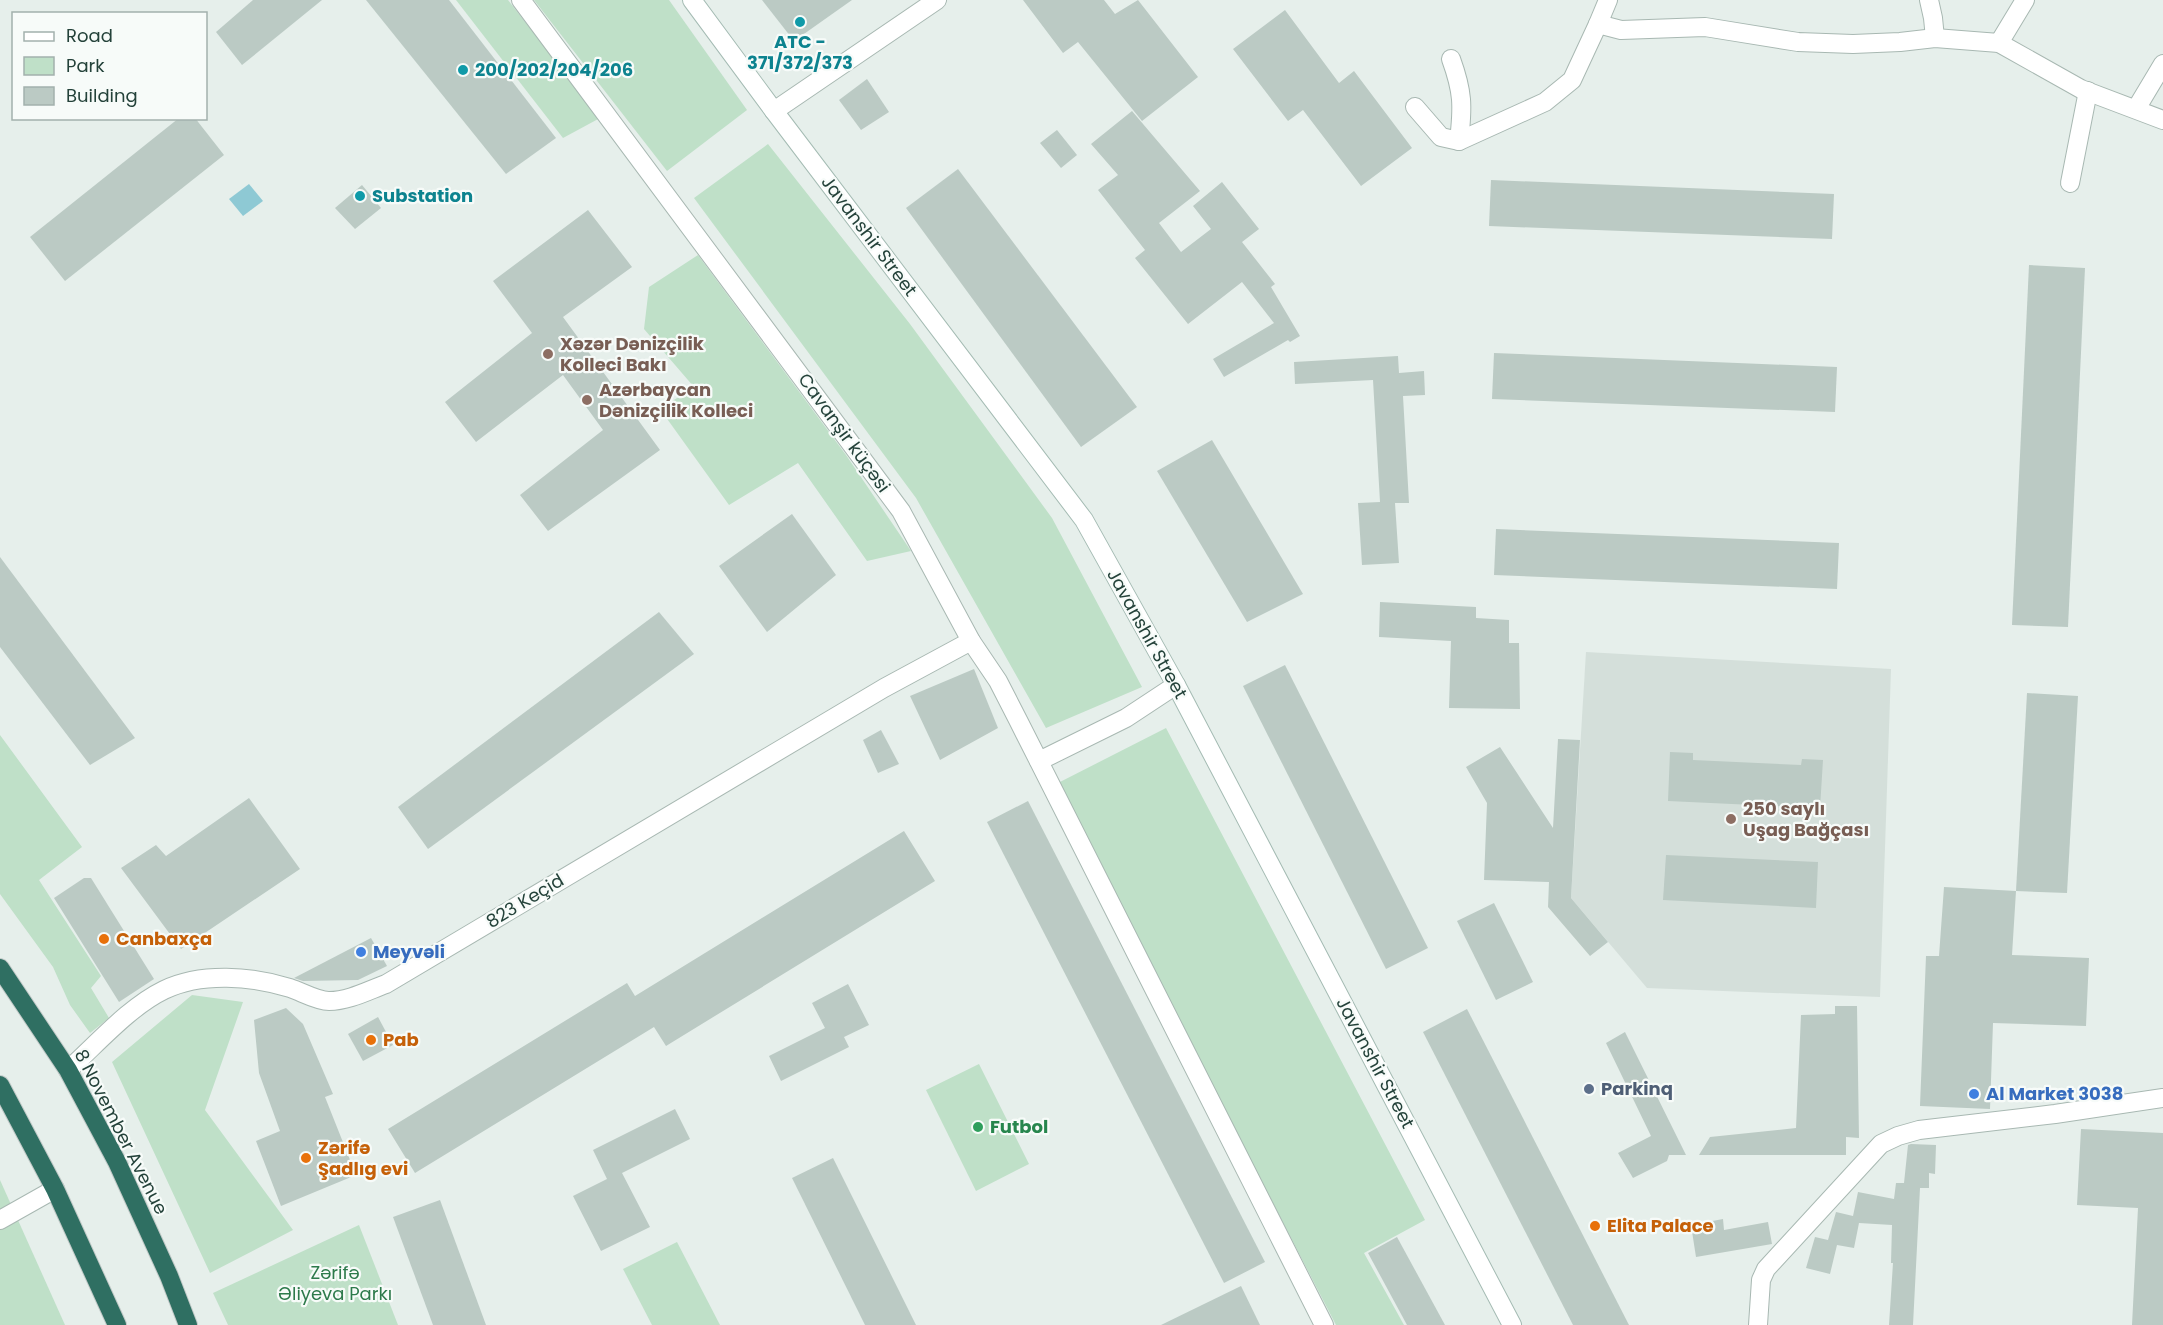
<svg xmlns="http://www.w3.org/2000/svg" width="2163" height="1325" font-family="Poppins,sans-serif">
<style>
.built{fill:#d4dfda}
.green{fill:#bfe0c8}
.water{fill:#8ec9d4}
.building{fill:#bbcac4}
.lines{fill:none;stroke-linecap:round;stroke-linejoin:round}
.street-casing{stroke:#a8b8b2;stroke-width:20}
.secondary-casing{stroke:#a4bbb3;stroke-width:20}
.highway-casing{stroke:#c2cac8;stroke-width:20}
.street{stroke:#fff;stroke-width:18}
.secondary{stroke:#fff;stroke-width:18}
.highway{stroke:#2f6f62;stroke-width:18}
.culture-dot{fill:#0f9aa8;stroke:#f7fbf9;stroke-width:2}
.education-dot{fill:#8d6e63;stroke:#f7fbf9;stroke-width:2}
.food-dot{fill:#e8710a;stroke:#f7fbf9;stroke-width:2}
.shop-dot{fill:#3f7fe0;stroke:#f7fbf9;stroke-width:2}
.service-dot{fill:#5c6f8a;stroke:#f7fbf9;stroke-width:2}
.leisure-dot{fill:#2e9e5b;stroke:#f7fbf9;stroke-width:2}
.labels{text-anchor:middle;stroke-width:4.5;stroke-linejoin:round;paint-order:stroke}
.culture-label{font-size:18px;font-weight:bold;fill:#0d838f;stroke:#f7fbf9;text-anchor:start}
.street-label{font-size:18px;fill:#24423a;stroke:#f7fbf9}
.education-label{font-size:18px;font-weight:bold;fill:#785e54;stroke:#f7fbf9;text-anchor:start}
.food-label{font-size:18px;font-weight:bold;fill:#c56008;stroke:#f7fbf9;text-anchor:start}
.shop-label{font-size:18px;font-weight:bold;fill:#366cbe;stroke:#f7fbf9;text-anchor:start}
.service-label{font-size:18px;font-weight:bold;fill:#4e5e75;stroke:#f7fbf9;text-anchor:start}
.leisure-label{font-size:18px;font-weight:bold;fill:#27864d;stroke:#f7fbf9;text-anchor:start}
.park-label{font-size:18px;fill:#2d7a4b;stroke:#f7fbf9}
</style>
<rect width="100%" height="100%" fill="#e6efeb"/>
<path class="built" d="M 1586,652 L 1891,669 L 1880,997 L 1647,988 L 1571,898 Z"/>
<g class="green">
<path d="M 456,0 L 508,0 L 600,118 L 563,138 Z"/>
<path d="M 534,0 L 669,0 L 747,110 L 667,171 Z"/>
<path d="M 768,144 L 910,324 L 1052,518 L 1142,687 L 1046,728 L 916,498 L 694,198 Z"/>
<path d="M 698,255 L 846,455 L 911,551 L 867,561 L 798,463 L 729,505 L 660,409 L 694,387 L 644,329 L 649,287 Z"/>
<path d="M 1166,728 L 1425,1220 L 1364,1253 L 1404,1325 L 1336,1325 L 1056,784 Z"/>
<path d="M 0,735 L 82,847 L 39,880 L 101,976 L 91,988 L 109,1018 L 90,1033 L 70,1005 L 53,967 L 0,894 Z"/>
<path d="M 192,995 L 243,1002 L 205,1110 L 293,1230 L 210,1273 L 112,1062 Z"/>
<path d="M 979,1064 L 1029,1164 L 976,1191 L 926,1090 Z"/>
<path d="M 0,1180 L 65,1325 L 0,1325 Z"/>
<path d="M 359,1225 L 398,1325 L 228,1325 L 213,1293 Z"/>
<path d="M 677,1242 L 720,1325 L 652,1325 L 623,1269 Z"/>
</g>
<path class="water" d="M 249,184 L 263,201 L 243,216 L 229,199 Z"/>
<g class="building">
<path d="M 253,0 L 322,0 L 242,65 L 216,32 Z"/>
<path d="M 366,0 L 449,0 L 556,138 L 506,174 Z"/>
<path d="M 762,0 L 852,0 L 794,41 Z"/>
<path d="M 1023,0 L 1104,0 L 1115,14 L 1138,0 L 1198,77 L 1142,121 L 1078,42 L 1063,53 Z"/>
<path d="M 1285,10 L 1339,83 L 1354,71 L 1412,148 L 1361,186 L 1303,110 L 1288,121 L 1233,49 Z"/>
<path d="M 867,79 L 889,112 L 861,130 L 839,100 Z"/>
<path d="M 1132,111 L 1200,191 L 1159,223 L 1181,252 L 1211,229 L 1193,206 L 1222,182 L 1259,229 L 1242,242 L 1275,284 L 1271,287 L 1300,336 L 1290,342 L 1288,340 L 1224,377 L 1213,359 L 1274,323 L 1242,282 L 1188,324 L 1135,258 L 1145,250 L 1098,190 L 1118,175 L 1091,144 Z"/>
<path d="M 179,118 L 195,118 L 224,155 L 65,281 L 30,237 Z"/>
<path d="M 1057,130 L 1077,155 L 1061,168 L 1040,143 Z"/>
<path d="M 958,169 L 1137,407 L 1081,447 L 906,208 Z"/>
<path d="M 1491,180 L 1834,194 L 1832,239 L 1489,226 Z"/>
<path d="M 362,185 L 381,208 L 355,229 L 335,208 Z"/>
<path d="M 588,210 L 632,267 L 563,317 L 660,450 L 548,531 L 520,495 L 603,430 L 563,375 L 476,442 L 445,402 L 532,333 L 493,281 Z"/>
<path d="M 2029,265 L 2085,268 L 2068,627 L 2012,625 Z"/>
<path d="M 1494,353 L 1837,367 L 1835,412 L 1492,399 Z"/>
<path d="M 1398,356 L 1399,373 L 1424,371 L 1425,395 L 1403,396 L 1409,503 L 1395,503 L 1399,563 L 1362,565 L 1358,503 L 1380,502 L 1373,380 L 1295,384 L 1294,362 Z"/>
<path d="M 1212,440 L 1303,594 L 1247,622 L 1157,471 Z"/>
<path d="M 792,514 L 836,575 L 767,632 L 719,566 Z"/>
<path d="M 1496,529 L 1839,543 L 1837,589 L 1494,575 Z"/>
<path d="M 0,557 L 135,738 L 90,765 L 0,647 Z"/>
<path d="M 1380,602 L 1476,607 L 1476,618 L 1509,620 L 1509,643 L 1519,643 L 1520,709 L 1449,708 L 1451,641 L 1379,637 Z"/>
<path d="M 659,612 L 694,654 L 428,849 L 398,807 Z"/>
<path d="M 1285,665 L 1428,948 L 1386,969 L 1243,686 Z"/>
<path d="M 974,669 L 998,728 L 940,760 L 910,696 Z"/>
<path d="M 2027,693 L 2078,696 L 2067,893 L 2016,891 Z"/>
<path d="M 881,730 L 899,764 L 878,773 L 863,740 Z"/>
<path d="M 1558,739 L 1580,740 L 1571,898 L 1608,942 L 1590,956 L 1548,907 L 1549,882 L 1484,880 L 1487,803 L 1466,767 L 1500,747 L 1553,828 Z"/>
<path d="M 1670,752 L 1693,753 L 1693,760 L 1801,765 L 1802,759 L 1823,760 L 1820,808 L 1668,801 Z"/>
<path d="M 249,798 L 300,869 L 181,949 L 121,868 L 156,845 L 166,856 Z"/>
<path d="M 1028,801 L 1265,1262 L 1224,1283 L 987,822 Z"/>
<path d="M 904,831 L 935,881 L 666,1046 L 654,1027 L 415,1173 L 388,1129 L 627,983 L 635,996 Z"/>
<path d="M 1666,855 L 1818,862 L 1816,908 L 1663,900 Z"/>
<path d="M 84,878 L 91,878 L 154,979 L 119,1002 L 54,898 Z"/>
<path d="M 1944,887 L 2016,891 L 2012,955 L 2089,958 L 2086,1026 L 1993,1023 L 1990,1109 L 1920,1106 L 1926,956 L 1939,956 Z"/>
<path d="M 1494,903 L 1533,982 L 1496,1000 L 1457,921 Z"/>
<path d="M 371,938 L 387,966 L 358,980 L 303,981 L 294,978 Z"/>
<path d="M 848,984 L 869,1025 L 844,1037 L 849,1047 L 781,1081 L 769,1056 L 825,1028 L 812,1003 Z"/>
<path d="M 1835,1006 L 1857,1006 L 1859,1138 L 1846,1137 L 1846,1155 L 1699,1155 L 1710,1137 L 1796,1128 L 1801,1015 L 1835,1014 Z"/>
<path d="M 286,1008 L 303,1024 L 333,1094 L 325,1097 L 356,1175 L 281,1206 L 256,1141 L 280,1131 L 259,1073 L 254,1020 Z"/>
<path d="M 1467,1009 L 1629,1325 L 1573,1325 L 1423,1032 Z"/>
<path d="M 378,1017 L 393,1045 L 363,1061 L 348,1034 Z"/>
<path d="M 1625,1032 L 1686,1155 L 1669,1155 L 1667,1161 L 1633,1178 L 1618,1153 L 1651,1136 L 1606,1043 Z"/>
<path d="M 675,1109 L 690,1139 L 622,1173 L 650,1227 L 601,1251 L 573,1196 L 607,1179 L 593,1150 Z"/>
<path d="M 2081,1129 L 2163,1133 L 2163,1325 L 2132,1325 L 2138,1208 L 2077,1205 Z"/>
<path d="M 1911,1144 L 1936,1145 L 1935,1174 L 1929,1173 L 1929,1188 L 1920,1188 L 1913,1325 L 1889,1325 L 1893,1263 L 1891,1263 L 1892,1225 L 1859,1223 L 1854,1248 L 1837,1245 L 1830,1274 L 1806,1268 L 1815,1237 L 1828,1240 L 1836,1212 L 1853,1216 L 1858,1192 L 1894,1199 L 1896,1183 L 1904,1183 L 1908,1145 Z"/>
<path d="M 833,1158 L 916,1325 L 865,1325 L 792,1178 Z"/>
<path d="M 440,1200 L 486,1325 L 433,1325 L 393,1217 Z"/>
<path d="M 1723,1219 L 1724,1230 L 1768,1222 L 1772,1244 L 1696,1257 L 1691,1225 Z"/>
<path d="M 1397,1237 L 1445,1325 L 1407,1325 L 1368,1253 Z"/>
<path d="M 1241,1286 L 1260,1325 L 1161,1325 Z"/>
</g>
<g class="lines">
<defs>
<g id="street">
<path d="M 521,0 L 901,511 L 971,641 L 998,681 L 1018,720 L 1324,1325"/>
<path d="M 1929,0 L 1933,18 L 1935,38"/>
<path d="M 1598,24 L 1608,0"/>
<path d="M 1999,43 L 2025,0"/>
<path d="M 1451,59 C 1463,92 1463,106 1459,141"/>
<path d="M 1415,107 L 1441,137 L 1459,141 L 1545,102 L 1572,80 L 1598,24 L 1621,30 L 1705,27 L 1798,42 L 1853,44 L 1900,42 L 1935,38 L 1999,43 L 2081,89 L 2163,120"/>
<path d="M 2136,109 L 2163,64"/>
<path d="M 774,111 L 937,0"/>
<path d="M 2070,183 L 2088,91"/>
<path d="M 1039,761 L 1126,718 L 1176,685"/>
<path d="M 68,1070 C 97,1044 129,1007 164,990 C 201,972 252,976 290,988 C 302,992 317,1001 329,1001 C 349,1001 369,990 386,984 L 884,688 L 971,641"/>
<path d="M 0,1220 L 55,1189"/>
<path d="M 1758,1325 L 1761,1280 L 1766,1269 L 1881,1144 L 1898,1136 L 1919,1130 L 2055,1114 L 2163,1098"/>
</g>
<path id="secondary" d="M 692,0 L 774,111 L 1084,520 L 1176,685 L 1512,1325"/>
<g id="highway">
<path d="M 0,968 L 68,1070 L 117,1162 L 169,1276 L 188,1325"/>
<path d="M 0,1085 L 55,1189 L 117,1325"/>
</g>
</defs>
<use href="#street" class="street-casing"/>
<use href="#secondary" class="secondary-casing"/>
<use href="#highway" class="highway-casing"/>
<use href="#street" class="street"/>
<use href="#secondary" class="secondary"/>
<use href="#highway" class="highway"/>
</g>
<g class="culture-dot">
<circle cx="800" cy="22" r="6"/>
<circle cx="463" cy="70" r="6"/>
<circle cx="360" cy="196" r="6"/>
</g>
<g class="education-dot">
<circle cx="548" cy="354" r="6"/>
<circle cx="587" cy="400" r="6"/>
<circle cx="1731" cy="819" r="6"/>
</g>
<g class="food-dot">
<circle cx="104" cy="939" r="6"/>
<circle cx="371" cy="1040" r="6"/>
<circle cx="306" cy="1158" r="6"/>
<circle cx="1595" cy="1226" r="6"/>
</g>
<g class="shop-dot">
<circle cx="361" cy="952" r="6"/>
<circle cx="1974" cy="1094" r="6"/>
</g>
<circle class="service-dot" cx="1589" cy="1089" r="6"/>
<circle class="leisure-dot" cx="978" cy="1127" r="6"/>
<g class="labels">
<g class="culture-label">
<text x="800" y="48" text-anchor="middle">ATC -<tspan x="800" dy="21">371/372/373</tspan></text>
<text x="475" y="76">200/202/204/206</text>
<text x="372" y="202">Substation</text>
</g>
<g class="street-label">
<text transform="translate(869 236) rotate(53)" y="6">Javanshir Street</text>
<text transform="translate(844 433) rotate(54)" y="6">Cavanşir küçəsi</text>
<text transform="translate(1147 634) rotate(61)" y="6">Javanshir Street</text>
<text transform="translate(525 901) rotate(-31)" y="6">823 Keçid</text>
<text transform="translate(1375 1063) rotate(62)" y="6">Javanshir Street</text>
<text transform="translate(121 1132) rotate(63)" y="6">8 November Avenue</text>
</g>
<g class="education-label">
<text x="560" y="350">Xəzər Dənizçilik<tspan x="560" dy="21">Kolleci Bakı</tspan></text>
<text x="599" y="396">Azərbaycan<tspan x="599" dy="21">Dənizçilik Kolleci</tspan></text>
<text x="1743" y="815">250 saylı<tspan x="1743" dy="21">Uşag Bağçası</tspan></text>
</g>
<g class="food-label">
<text x="116" y="945">Canbaxça</text>
<text x="383" y="1046">Pab</text>
<text x="318" y="1154">Zərifə<tspan x="318" dy="21">Şadlıg evi</tspan></text>
<text x="1607" y="1232">Elita Palace</text>
</g>
<g class="shop-label">
<text x="373" y="958">Meyvəli</text>
<text x="1986" y="1100">Al Market 3038</text>
</g>
<g class="service-label">
<text x="1601" y="1095">Parkinq</text>
</g>
<g class="leisure-label">
<text x="990" y="1133">Futbol</text>
</g>
<g class="park-label">
<text x="335" y="1279">Zərifə<tspan x="335" dy="21">Əliyeva Parkı</tspan></text>
</g>
</g>
<rect x="12" y="12" width="195" height="108" fill="#f7fbf9" stroke="#a3b1ad" stroke-width="1.5"/>
<rect x="24" y="32" width="30" height="9" fill="#ffffff" stroke="#a3b1ad" stroke-width="1.5"/>
<text x="66" y="42" font-size="18" fill="#24423a">Road</text>
<rect x="24" y="57" width="30" height="18" fill="#bfe0c8" stroke="#a3b1ad" stroke-width="1.5"/>
<text x="66" y="72" font-size="18" fill="#24423a">Park</text>
<rect x="24" y="87" width="30" height="18" fill="#bbcac4" stroke="#a3b1ad" stroke-width="1.5"/>
<text x="66" y="102" font-size="18" fill="#24423a">Building</text>
</svg>
